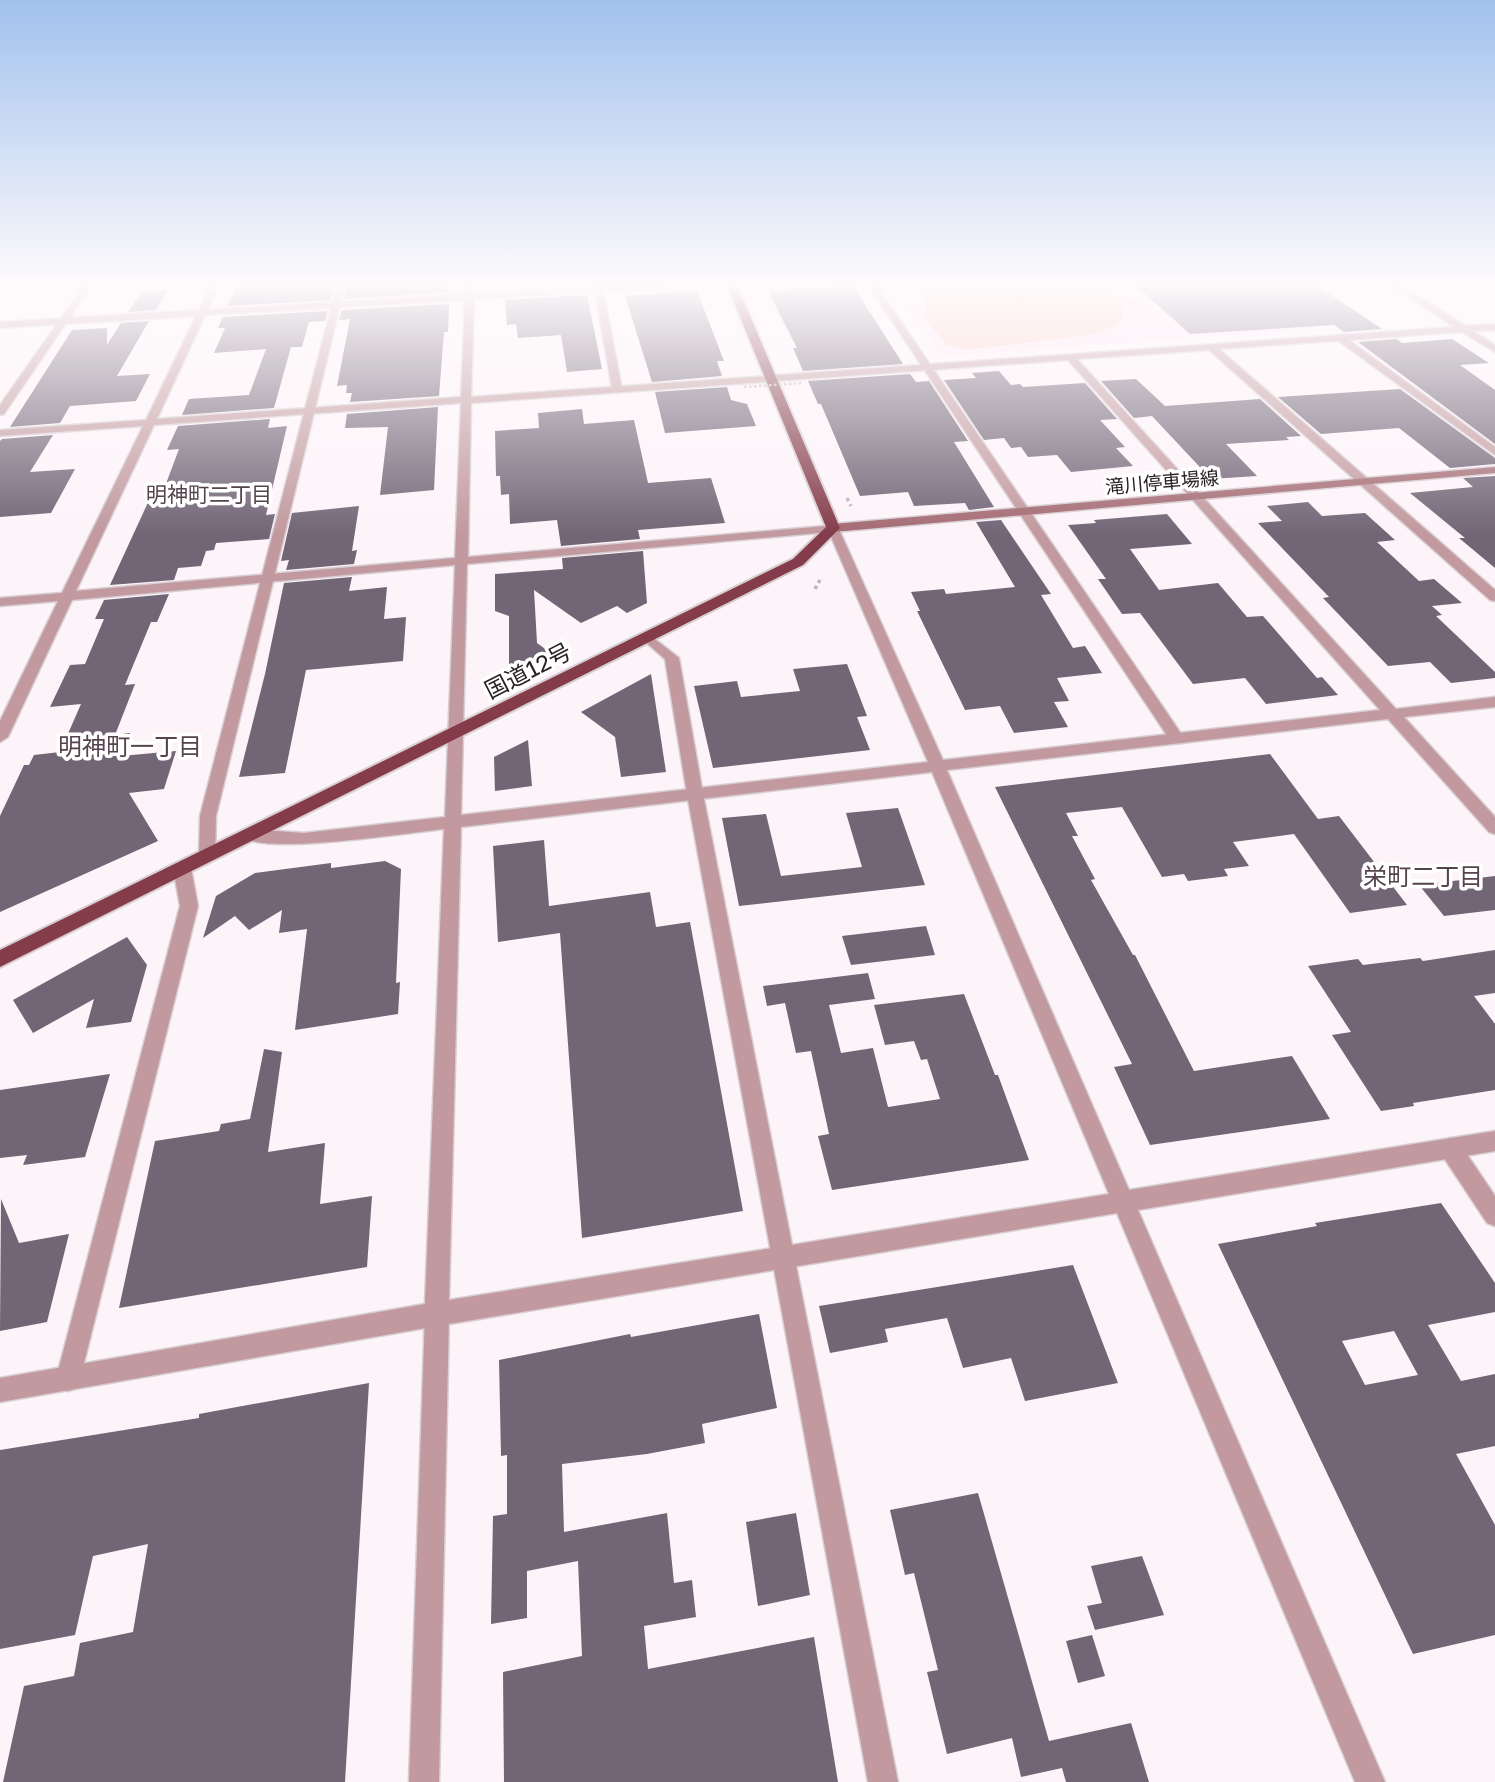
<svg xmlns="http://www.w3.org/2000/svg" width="1495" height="1782" font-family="'Golos Text','Noto Sans JP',sans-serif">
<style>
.built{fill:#ffe7f4}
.green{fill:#f9ccbe}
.building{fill:#716576;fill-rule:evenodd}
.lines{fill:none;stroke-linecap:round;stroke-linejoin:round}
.minor-casing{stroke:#d7ced3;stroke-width:3}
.tertiary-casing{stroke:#d7ced3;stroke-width:3}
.secondary-casing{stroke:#d7ced3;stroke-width:3}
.trunk-casing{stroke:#d7ced3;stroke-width:4}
.path{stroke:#bdb4b9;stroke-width:3.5;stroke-dasharray:3.5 3.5;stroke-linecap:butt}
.minor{fill:#c1999e;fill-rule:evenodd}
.tertiary{fill:#c1999e;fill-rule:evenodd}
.secondary{fill:#a46b73;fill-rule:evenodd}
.trunk{fill:#843c4a;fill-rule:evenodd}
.path-bridge{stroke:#bdb4b9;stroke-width:2.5;stroke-dasharray:2.5 2.5;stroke-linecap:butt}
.labels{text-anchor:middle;stroke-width:7;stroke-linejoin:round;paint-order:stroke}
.far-street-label{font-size:19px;fill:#292126;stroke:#fff}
.far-neighbourhood-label{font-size:21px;fill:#55434d;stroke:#fff}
.street-label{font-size:23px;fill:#292126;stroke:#fff}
.neighbourhood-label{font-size:24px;fill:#55434d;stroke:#fff}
</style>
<rect width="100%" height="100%" fill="#fdf4f9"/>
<path class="built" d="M 890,285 L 1260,285 L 1317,329 L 942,356 Z"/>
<path class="green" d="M 901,285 C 943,285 1112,281 1138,303 L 1122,308 L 1123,320 L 1114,327 L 1089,335 L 967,350 L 947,345 L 924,318 L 927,303 L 921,295 Z"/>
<g class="building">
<path d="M 238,285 L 334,285 L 330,300 L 227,306 Z"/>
<path d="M 347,285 L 450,285 L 450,292 L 344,299 Z"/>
<path d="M 1135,285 L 1316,285 L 1382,329 L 1344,332 L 1334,325 L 1190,334 Z"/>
<path d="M 853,286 L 903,364 L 803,371 L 793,348 L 797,348 L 768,291 Z"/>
<path d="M 168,290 L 156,310 L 128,312 L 143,291 Z"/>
<path d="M 697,291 L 724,361 L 717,361 L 722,376 L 652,382 L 625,296 Z"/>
<path d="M 587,295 L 602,369 L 567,372 L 561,335 L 518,338 L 516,324 L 507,325 L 505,300 Z"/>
<path d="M 449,304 L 448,332 L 444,332 L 439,396 L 350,402 L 352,393 L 346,393 L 347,385 L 337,386 L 350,319 L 339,320 L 342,310 Z"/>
<path d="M 328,311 L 325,321 L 309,322 L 302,347 L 291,347 L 274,408 L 182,415 L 189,399 L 249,395 L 266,349 L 214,353 L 225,328 L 218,328 L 223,317 Z"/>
<path d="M 149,321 L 117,376 L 150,374 L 136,401 L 70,406 L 60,423 L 10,427 L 72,330 L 107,328 L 107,345 L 121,323 Z"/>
<path d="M 1397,339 L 1402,343 L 1452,339 L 1489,363 L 1460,365 L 1495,390 L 1495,444 L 1358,342 Z"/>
<path d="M 999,371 L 1011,385 L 1020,384 L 1023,387 L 1085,383 L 1117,419 L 1100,420 L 1125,447 L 1116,448 L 1133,466 L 1071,472 L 1057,455 L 1028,457 L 1021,447 L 1011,448 L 1004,438 L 984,440 L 944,380 L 976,378 L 972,373 Z"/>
<path d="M 910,374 L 916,382 L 929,381 L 968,441 L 954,442 L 994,507 L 969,510 L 965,503 L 914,506 L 908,492 L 860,496 L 821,404 L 818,404 L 808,381 Z"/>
<path d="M 1136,379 L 1165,406 L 1260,399 L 1301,436 L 1286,437 L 1289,440 L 1226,444 L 1257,476 L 1211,479 L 1152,416 L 1134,418 L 1101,381 Z"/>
<path d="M 727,387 L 731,400 L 747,404 L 756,426 L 665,433 L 655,392 Z"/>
<path d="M 1400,389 L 1495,458 L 1495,464 L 1450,468 L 1399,428 L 1321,434 L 1278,397 Z"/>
<path d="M 438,407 L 434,490 L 380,495 L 388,427 L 345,428 L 347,414 Z"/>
<path d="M 582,409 L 584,424 L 634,420 L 648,483 L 711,478 L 725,523 L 638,530 L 640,539 L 561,546 L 557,520 L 510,524 L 509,494 L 501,495 L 500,476 L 496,476 L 495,431 L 539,428 L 538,413 Z"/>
<path d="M 270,419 L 268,428 L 287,426 L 266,515 L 275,514 L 269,539 L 216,543 L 214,550 L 206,551 L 201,566 L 178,568 L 174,580 L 110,585 L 150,498 L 161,497 L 179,449 L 167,450 L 178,426 Z"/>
<path d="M 53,435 L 30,472 L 75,469 L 51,513 L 0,517 L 0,441 L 2,439 Z"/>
<path d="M 1495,476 L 1495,568 L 1459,538 L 1465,538 L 1410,493 L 1473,487 L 1463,478 Z"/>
<path d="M 1308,502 L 1322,516 L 1365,513 L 1395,540 L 1377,542 L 1419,581 L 1434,579 L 1462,603 L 1432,606 L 1442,615 L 1436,616 L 1495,672 L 1495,678 L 1451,683 L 1430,662 L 1388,666 L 1323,598 L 1329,597 L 1258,523 L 1282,521 L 1267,506 Z"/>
<path d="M 359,506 L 352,551 L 357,550 L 354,564 L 286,570 L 289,560 L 281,561 L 292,513 Z"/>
<path d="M 1167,514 L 1192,544 L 1130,549 L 1159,590 L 1218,583 L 1247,617 L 1263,616 L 1317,678 L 1322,677 L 1338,695 L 1266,704 L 1245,678 L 1193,684 L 1140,613 L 1122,614 L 1098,579 L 1106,579 L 1068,525 L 1096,523 L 1094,520 Z"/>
<path d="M 1001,520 L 1051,594 L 1041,595 L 1073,648 L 1085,646 L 1102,673 L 1057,678 L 1069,701 L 1054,702 L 1068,727 L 1014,733 L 1000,706 L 965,710 L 917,611 L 920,611 L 911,592 L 944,589 L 946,594 L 1015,587 L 976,522 Z"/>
<path d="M 643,551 L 647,603 L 627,613 L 617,606 L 581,623 L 534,590 L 537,643 L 548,651 L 509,672 L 509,616 L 495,611 L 495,574 L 563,569 L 562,558 Z"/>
<path d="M 352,577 L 349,591 L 387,587 L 384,619 L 406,617 L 403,661 L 306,670 L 285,773 L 239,777 L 265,674 L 284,583 Z"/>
<path d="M 169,594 L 157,622 L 151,622 L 125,685 L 135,684 L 115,735 L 130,733 L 121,756 L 176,751 L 164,789 L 129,793 L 158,841 L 0,912 L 0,816 L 24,765 L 29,765 L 34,755 L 60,752 L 81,704 L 50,707 L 70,665 L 85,664 L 104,619 L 95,619 L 104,600 Z"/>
<path d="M 847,664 L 867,716 L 857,717 L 870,750 L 713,768 L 694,686 L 737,681 L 741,697 L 800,691 L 793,669 Z"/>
<path d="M 651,674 L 666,772 L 621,777 L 615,737 L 581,712 Z"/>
<path d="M 528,740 L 532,786 L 495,791 L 494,757 Z"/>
<path d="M 1270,754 L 1318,819 L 1339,816 L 1407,905 L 1350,913 L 1294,834 L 1233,842 L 1249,866 L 1224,869 L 1228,876 L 1188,881 L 1184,874 L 1162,877 L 1122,807 L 1066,813 L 1078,836 L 1072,836 L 1095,879 L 1091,880 L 1133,955 L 1135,955 L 1194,1071 L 1292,1056 L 1330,1119 L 1150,1145 L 1114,1067 L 1132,1064 L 995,787 Z"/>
<path d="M 898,808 L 925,885 L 739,906 L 722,818 L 766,814 L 781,876 L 862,867 L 846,813 Z"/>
<path d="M 544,840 L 549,906 L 650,892 L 656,927 L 690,922 L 743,1211 L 582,1238 L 560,933 L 498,942 L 493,846 Z"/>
<path d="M 385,861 L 401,869 L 396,983 L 400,982 L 398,1014 L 295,1030 L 307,929 L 279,933 L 282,910 L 249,930 L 235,916 L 203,938 L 216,896 L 255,873 L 331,863 L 331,868 Z"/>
<path d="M 1495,876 L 1495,910 L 1444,916 L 1419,885 Z"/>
<path d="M 926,926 L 935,955 L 851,965 L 842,936 Z"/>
<path d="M 127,937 L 147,965 L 131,1022 L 86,1028 L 94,999 L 33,1033 L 13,1000 Z"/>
<path d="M 1495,950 L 1495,993 L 1474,996 L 1495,1024 L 1495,1090 L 1413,1103 L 1414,1106 L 1381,1111 L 1332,1035 L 1351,1032 L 1308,966 L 1358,959 L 1363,965 L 1420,958 L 1423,961 Z"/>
<path d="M 868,973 L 875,999 L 829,1005 L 841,1053 L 873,1048 L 888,1107 L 940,1099 L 927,1059 L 921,1060 L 914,1041 L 885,1045 L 874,1005 L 964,994 L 995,1075 L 998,1075 L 1029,1160 L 832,1190 L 818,1136 L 829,1134 L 811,1051 L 796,1053 L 785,1003 L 767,1006 L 763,986 Z"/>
<path d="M 264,1049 L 282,1052 L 268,1152 L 325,1143 L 320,1204 L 372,1196 L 367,1267 L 119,1308 L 155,1141 L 219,1131 L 221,1124 L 250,1119 Z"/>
<path d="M 110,1074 L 85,1157 L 23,1165 L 27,1155 L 0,1158 L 0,1090 Z"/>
<path d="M 1,1199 L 19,1243 L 69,1234 L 47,1322 L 0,1331 Z"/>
<path d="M 1441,1203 L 1495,1283 L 1495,1312 L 1428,1325 L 1461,1381 L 1495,1374 L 1495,1446 L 1456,1454 L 1495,1525 L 1495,1635 L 1413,1654 L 1218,1244 L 1317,1226 L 1315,1223 ZM 1394,1331 L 1418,1375 L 1365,1385 L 1342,1341 Z"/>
<path d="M 1073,1265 L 1118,1383 L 1025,1401 L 1011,1358 L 963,1368 L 947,1318 L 885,1329 L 888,1342 L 830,1353 L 819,1306 Z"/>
<path d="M 759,1314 L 777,1408 L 702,1424 L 705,1443 L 647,1454 L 562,1464 L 564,1532 L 667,1513 L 674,1583 L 692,1580 L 696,1617 L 644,1626 L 648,1669 L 814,1637 L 838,1782 L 504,1782 L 503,1672 L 582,1656 L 578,1561 L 527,1571 L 527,1618 L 491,1624 L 493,1516 L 507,1514 L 507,1455 L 501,1456 L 499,1360 L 630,1334 L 631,1337 Z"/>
<path d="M 369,1383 L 345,1782 L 3,1782 L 24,1686 L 74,1676 L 80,1643 L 133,1632 L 148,1544 L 93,1556 L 75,1635 L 0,1649 L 0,1450 L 199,1418 L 199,1414 Z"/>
<path d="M 978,1493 L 1049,1741 L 1131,1723 L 1149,1782 L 1066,1782 L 1062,1768 L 1021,1777 L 1012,1738 L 947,1754 L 927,1672 L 938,1670 L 914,1573 L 905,1575 L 890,1510 Z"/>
<path d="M 796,1513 L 810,1595 L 758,1606 L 746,1522 Z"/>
<path d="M 1142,1556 L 1164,1615 L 1095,1630 L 1087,1606 L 1102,1603 L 1091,1566 Z"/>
<path d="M 1092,1635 L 1105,1676 L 1078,1683 L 1066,1641 Z"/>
</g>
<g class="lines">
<defs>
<g id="minor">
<path d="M 84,285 L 92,285 L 4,414 L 0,415 L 0,405 Z"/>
<path d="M 337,285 L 345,285 L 216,816 L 215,856 L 207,862 L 199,856 L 200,816 Z"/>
<path d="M 594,285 L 602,285 L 622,389 L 617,392 L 612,389 Z"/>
<path d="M 868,285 L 876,285 L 1182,735 L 1185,739 L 1182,743 L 1172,743 Z"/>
<path d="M 1336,335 L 1342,335 L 1495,447 L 1495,455 L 1336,339 Z"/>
<path d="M 647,633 L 679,658 L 703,794 L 898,1782 L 868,1782 L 687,794 L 665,659 L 640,637 Z"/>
<path d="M 182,862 L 188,864 L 191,868 L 198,906 L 80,1379 L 77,1388 L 68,1391 L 59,1388 L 56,1379 L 180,906 L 173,868 L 176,864 Z"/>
<path d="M 1450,1138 L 1458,1141 L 1495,1196 L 1495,1226 L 1487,1223 L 1442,1155 L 1439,1148 L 1442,1141 Z"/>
<path d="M 437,1302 L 445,1306 L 449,1314 L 439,1782 L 409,1782 L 425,1314 L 429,1306 Z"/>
</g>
<path id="tertiary" d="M 211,285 L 219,285 L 208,310 L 465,294 L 466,285 L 474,285 L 474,294 L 619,285 L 667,285 L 663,288 L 474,299 L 471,397 L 1454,327 L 1390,285 L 1400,285 L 1466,326 L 1495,324 L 1495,330 L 1473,331 L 1495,345 L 1495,352 L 1462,332 L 1219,349 L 1495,590 L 1495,601 L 1490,600 L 1209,350 L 1077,359 L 1396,709 L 1495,697 L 1495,707 L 1404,717 L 1495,817 L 1495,834 L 1489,832 L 1388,719 L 947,770 L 1129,1190 L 1495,1131 L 1495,1151 L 1138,1210 L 1385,1782 L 1355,1782 L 1117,1213 L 437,1326 L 0,1402 L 0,1378 L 425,1304 L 444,829 C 414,832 256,857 241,835 L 249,829 L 304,833 L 445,817 L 455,565 L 72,600 L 8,737 L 0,742 L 0,721 L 58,601 L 0,606 L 0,598 L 62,593 L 143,426 L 0,436 L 0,430 L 146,420 L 196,316 L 0,328 L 0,322 L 199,310 ZM 465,300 L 461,397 L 157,419 L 205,315 ZM 1068,360 L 1380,710 L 943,760 L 837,525 L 468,557 L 471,403 ZM 461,403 L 455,558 L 76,591 L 154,425 ZM 829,532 L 928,762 L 461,815 L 467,564 ZM 932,772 L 1109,1194 L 449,1300 L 461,827 Z"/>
<path id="secondary" d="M 1495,467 L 1495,473 L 833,532 L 827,528 L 833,524 Z"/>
<path id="trunk" d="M 727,285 L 737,285 L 840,528 L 803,565 L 0,967 L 0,950 L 793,559 L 826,527 Z"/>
</defs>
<use href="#minor" class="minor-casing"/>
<use href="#tertiary" class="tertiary-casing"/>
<use href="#secondary" class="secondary-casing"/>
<use href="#trunk" class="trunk-casing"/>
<g class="path">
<path d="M 847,498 L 851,506"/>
<path d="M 815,589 L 820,580"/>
</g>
<use href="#minor" class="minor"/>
<use href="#tertiary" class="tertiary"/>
<use href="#secondary" class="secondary"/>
<use href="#trunk" class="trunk"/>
<path class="path-bridge" d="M 744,387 L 803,383"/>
</g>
<linearGradient id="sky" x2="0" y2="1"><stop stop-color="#a1c1ed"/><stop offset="0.53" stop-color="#fefafc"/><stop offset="1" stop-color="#fefafc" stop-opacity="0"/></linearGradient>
<rect width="1495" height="535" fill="url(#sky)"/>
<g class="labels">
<g class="far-street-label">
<text transform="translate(1162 482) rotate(-5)" y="7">滝川停車場線</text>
</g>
<g class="far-neighbourhood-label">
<text x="209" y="502">明神町二丁目</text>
</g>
<g class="street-label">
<text transform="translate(528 671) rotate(-27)" y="8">国道12号</text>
</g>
<g class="neighbourhood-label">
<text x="130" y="755">明神町一丁目</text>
<text x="1423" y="885">栄町二丁目</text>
</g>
</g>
</svg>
